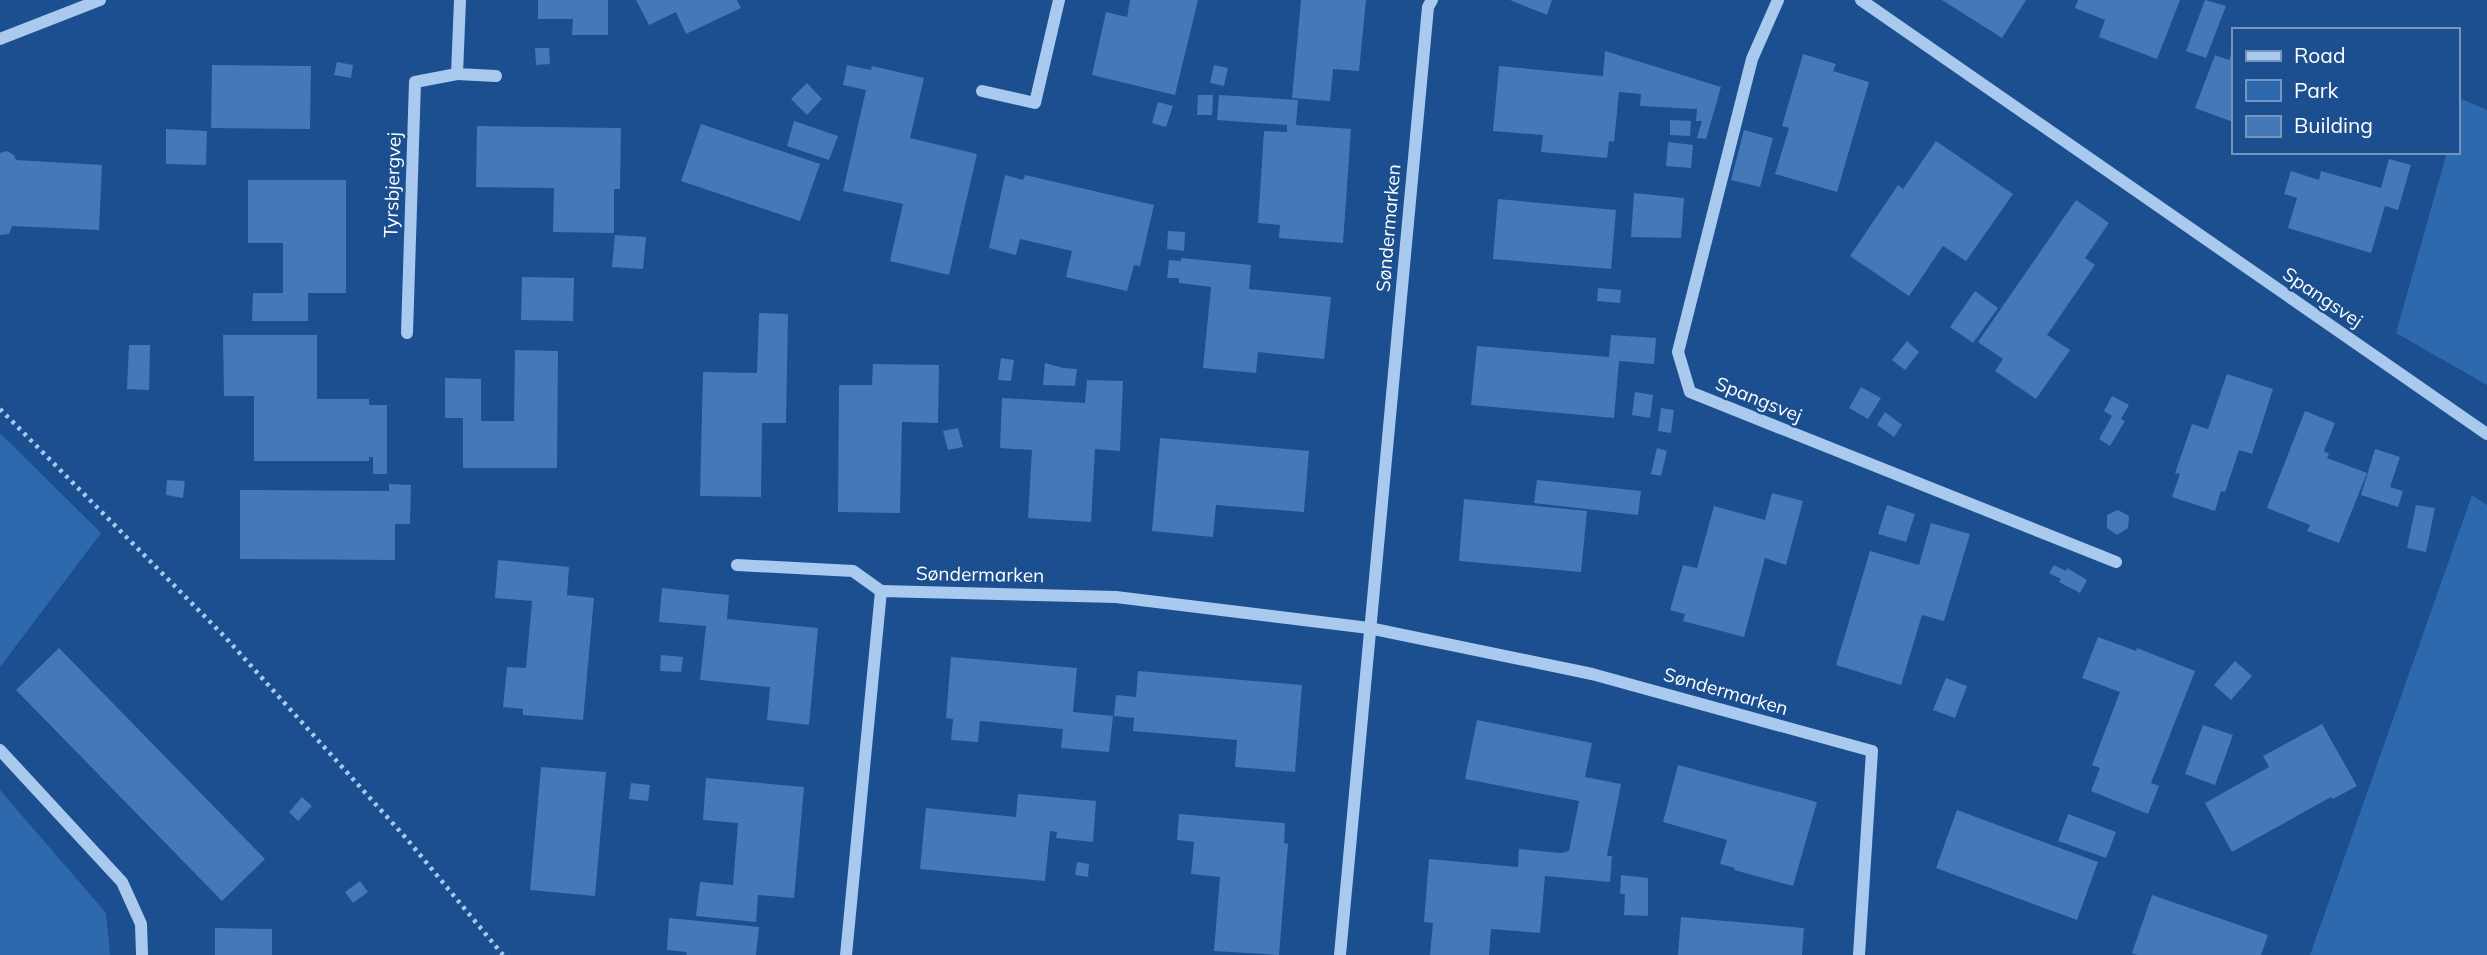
<svg xmlns="http://www.w3.org/2000/svg" width="2487" height="955" font-family="Mulish,sans-serif">
<style>
.green{fill:#2e69ad}
.building{fill:#4478b7}
.lines{fill:none;stroke-linecap:round;stroke-linejoin:round}
.path{stroke:#a9c9ee;stroke-width:4.5;stroke-dasharray:3.5 5;stroke-linecap:butt}
.minor{stroke:#a9c9ee;stroke-width:12}
.labels{text-anchor:middle;stroke-width:5;stroke-linejoin:round;paint-order:stroke}
.street-label{font-size:19px;fill:#fff;stroke:#1b4f8f}
</style>
<rect width="100%" height="100%" fill="#1b4f8f"/>
<g class="green">
<path d="M 2462,99 L 2487,110 L 2487,385 L 2396,333 L 2447,152 L 2457,152 L 2457,115 Z"/>
<path d="M 0,433 L 101,533 L 0,667 Z"/>
<path d="M 2472,495 L 2487,505 L 2487,955 L 2310,955 Z"/>
<path d="M 0,790 L 106,913 L 110,955 L 0,955 Z"/>
</g>
<g class="building">
<path d="M 538,0 L 608,0 L 608,35 L 572,35 L 573,19 L 538,19 Z"/>
<path d="M 636,0 L 737,0 L 741,8 L 686,34 L 676,12 L 649,25 Z"/>
<path d="M 1130,0 L 1198,0 L 1175,95 L 1092,75 L 1106,12 L 1127,17 Z"/>
<path d="M 1301,0 L 1366,0 L 1359,71 L 1333,69 L 1330,101 L 1292,98 Z"/>
<path d="M 1510,0 L 1552,0 L 1547,15 Z"/>
<path d="M 1942,0 L 2026,0 L 2002,38 Z"/>
<path d="M 2078,0 L 2180,0 L 2157,59 L 2099,37 L 2105,20 L 2075,8 Z"/>
<path d="M 2205,0 L 2226,6 L 2206,58 L 2186,51 Z"/>
<path d="M 535,48 L 549,48 L 550,64 L 536,65 Z"/>
<path d="M 2233,50 L 2233,122 L 2195,108 L 2215,55 L 2229,60 Z"/>
<path d="M 1605,51 L 1721,87 L 1706,139 L 1697,138 L 1702,121 L 1696,121 L 1697,109 L 1640,106 L 1641,94 L 1619,92 L 1614,142 L 1609,141 L 1607,158 L 1541,152 L 1543,135 L 1493,131 L 1499,66 L 1603,76 Z"/>
<path d="M 1803,54 L 1836,64 L 1833,71 L 1869,82 L 1837,192 L 1775,174 L 1789,128 L 1782,126 Z"/>
<path d="M 337,62 L 353,65 L 351,78 L 334,75 Z"/>
<path d="M 212,65 L 311,66 L 310,129 L 211,128 Z"/>
<path d="M 847,65 L 871,70 L 872,66 L 924,78 L 910,138 L 977,154 L 949,275 L 890,261 L 903,204 L 843,191 L 866,90 L 843,85 Z"/>
<path d="M 1214,65 L 1228,68 L 1224,86 L 1210,83 Z"/>
<path d="M 807,83 L 822,99 L 807,115 L 791,99 Z"/>
<path d="M 1198,95 L 1213,95 L 1212,115 L 1197,115 Z"/>
<path d="M 1219,95 L 1298,100 L 1296,125 L 1351,129 L 1343,243 L 1279,238 L 1280,225 L 1258,223 L 1264,131 L 1287,132 L 1287,125 L 1217,120 Z"/>
<path d="M 1158,102 L 1173,106 L 1166,127 L 1152,123 Z"/>
<path d="M 1670,120 L 1691,121 L 1690,136 L 1670,135 Z"/>
<path d="M 794,121 L 838,136 L 829,160 L 787,146 Z"/>
<path d="M 701,124 L 820,164 L 800,221 L 681,181 Z"/>
<path d="M 477,126 L 621,128 L 620,189 L 614,189 L 614,233 L 553,232 L 554,188 L 476,187 Z"/>
<path d="M 166,129 L 207,131 L 206,165 L 166,164 Z"/>
<path d="M 1744,130 L 1773,138 L 1760,187 L 1731,180 Z"/>
<path d="M 1936,141 L 2013,194 L 1966,261 L 1943,246 L 1909,296 L 1850,256 L 1898,185 L 1903,189 Z"/>
<path d="M 1668,142 L 1693,145 L 1691,168 L 1666,166 Z"/>
<path d="M 7,151 L 14,155 L 16,160 L 102,165 L 99,230 L 12,226 L 9,234 L 0,235 L 0,153 Z"/>
<path d="M 2389,159 L 2411,165 L 2398,210 L 2385,206 L 2371,253 L 2288,228 L 2297,198 L 2284,194 L 2291,171 L 2319,180 L 2321,171 L 2381,188 Z"/>
<path d="M 1005,175 L 1023,180 L 1025,175 L 1154,205 L 1140,266 L 1134,265 L 1127,291 L 1066,277 L 1072,251 L 1020,239 L 1016,255 L 989,248 Z"/>
<path d="M 248,180 L 346,180 L 346,293 L 308,293 L 308,321 L 252,321 L 253,293 L 283,293 L 283,243 L 248,243 Z"/>
<path d="M 1634,193 L 1684,198 L 1681,238 L 1631,237 Z"/>
<path d="M 1498,199 L 1616,210 L 1611,269 L 1493,259 Z"/>
<path d="M 2076,200 L 2109,223 L 2085,258 L 2095,265 L 2047,335 L 2070,350 L 2036,399 L 1995,371 L 2003,359 L 1978,342 Z"/>
<path d="M 1168,231 L 1185,232 L 1184,251 L 1167,249 Z"/>
<path d="M 615,235 L 646,237 L 643,269 L 612,267 Z"/>
<path d="M 1181,258 L 1251,265 L 1249,289 L 1331,297 L 1324,359 L 1258,352 L 1256,373 L 1203,368 L 1211,287 L 1179,283 L 1179,278 L 1167,278 L 1169,260 L 1181,261 Z"/>
<path d="M 522,277 L 574,278 L 573,321 L 521,320 Z"/>
<path d="M 1598,288 L 1621,290 L 1620,303 L 1597,301 Z"/>
<path d="M 1975,291 L 1998,308 L 1973,343 L 1950,327 Z"/>
<path d="M 759,313 L 788,314 L 786,423 L 762,423 L 761,497 L 700,496 L 703,372 L 757,373 Z"/>
<path d="M 223,335 L 317,335 L 317,399 L 369,399 L 369,405 L 387,405 L 387,474 L 373,474 L 373,457 L 369,457 L 369,461 L 254,461 L 254,396 L 224,396 Z"/>
<path d="M 1611,335 L 1656,338 L 1654,364 L 1619,361 L 1614,418 L 1471,405 L 1477,346 L 1609,357 Z"/>
<path d="M 1907,341 L 1919,352 L 1905,370 L 1892,360 Z"/>
<path d="M 129,345 L 150,345 L 149,390 L 127,389 Z"/>
<path d="M 515,350 L 558,351 L 557,468 L 463,468 L 463,418 L 445,418 L 445,378 L 481,379 L 481,421 L 514,421 Z"/>
<path d="M 1001,358 L 1014,360 L 1011,381 L 998,380 Z"/>
<path d="M 1045,363 L 1063,368 L 1077,369 L 1075,386 L 1043,385 Z"/>
<path d="M 873,364 L 939,365 L 938,423 L 902,422 L 900,513 L 838,512 L 839,385 L 872,385 Z"/>
<path d="M 2227,374 L 2273,389 L 2252,454 L 2239,450 L 2225,492 L 2221,491 L 2215,511 L 2172,497 L 2180,474 L 2175,473 L 2192,424 L 2208,429 Z"/>
<path d="M 1087,380 L 1123,381 L 1120,451 L 1095,449 L 1091,522 L 1028,518 L 1032,450 L 1000,448 L 1002,398 L 1085,403 Z"/>
<path d="M 1861,387 L 1881,398 L 1868,419 L 1849,408 Z"/>
<path d="M 1635,392 L 1653,395 L 1650,418 L 1632,415 Z"/>
<path d="M 2112,396 L 2129,405 L 2121,419 L 2125,421 L 2110,446 L 2099,439 L 2112,416 L 2104,411 Z"/>
<path d="M 1661,408 L 1674,410 L 1671,433 L 1658,431 Z"/>
<path d="M 2305,411 L 2335,423 L 2324,451 L 2329,454 L 2327,458 L 2367,473 L 2339,543 L 2307,531 L 2310,525 L 2267,508 Z"/>
<path d="M 1885,412 L 1902,425 L 1894,437 L 1877,425 Z"/>
<path d="M 958,428 L 963,447 L 948,450 L 943,431 Z"/>
<path d="M 1160,438 L 1309,451 L 1304,512 L 1216,505 L 1213,537 L 1152,531 Z"/>
<path d="M 1657,448 L 1667,451 L 1661,476 L 1651,474 Z"/>
<path d="M 2375,449 L 2400,457 L 2390,487 L 2403,491 L 2398,507 L 2361,495 Z"/>
<path d="M 167,480 L 185,481 L 183,498 L 166,495 Z"/>
<path d="M 1537,480 L 1641,491 L 1638,515 L 1534,503 Z"/>
<path d="M 389,484 L 411,485 L 410,524 L 395,524 L 395,560 L 240,559 L 240,490 L 389,491 Z"/>
<path d="M 1772,493 L 1803,501 L 1786,565 L 1765,558 L 1744,637 L 1683,621 L 1685,614 L 1670,610 L 1683,565 L 1697,568 L 1714,506 L 1765,520 Z"/>
<path d="M 1464,499 L 1587,511 L 1581,572 L 1459,561 Z"/>
<path d="M 1887,505 L 1915,514 L 1906,542 L 1878,534 Z"/>
<path d="M 2416,505 L 2435,508 L 2426,552 L 2407,548 Z"/>
<path d="M 2118,510 L 2129,516 L 2128,528 L 2117,535 L 2107,528 L 2107,515 Z"/>
<path d="M 1931,523 L 1970,534 L 1944,621 L 1922,615 L 1901,685 L 1836,665 L 1870,551 L 1919,565 Z"/>
<path d="M 498,560 L 569,567 L 567,595 L 594,598 L 583,720 L 523,715 L 523,709 L 503,707 L 507,667 L 526,668 L 532,601 L 495,598 Z"/>
<path d="M 2054,565 L 2066,571 L 2067,568 L 2087,580 L 2080,593 L 2059,582 L 2061,579 L 2049,573 Z"/>
<path d="M 662,588 L 729,595 L 727,619 L 818,628 L 809,725 L 767,720 L 770,687 L 700,680 L 706,626 L 659,622 Z"/>
<path d="M 2098,637 L 2136,651 L 2137,648 L 2195,671 L 2151,783 L 2159,786 L 2148,814 L 2091,791 L 2100,768 L 2092,765 L 2120,692 L 2082,678 Z"/>
<path d="M 59,648 L 265,859 L 222,901 L 16,690 Z"/>
<path d="M 661,655 L 683,657 L 681,672 L 660,671 Z"/>
<path d="M 951,657 L 1077,668 L 1073,712 L 1113,716 L 1109,752 L 1061,748 L 1063,729 L 980,721 L 978,742 L 951,740 L 953,719 L 946,718 Z"/>
<path d="M 2235,661 L 2252,676 L 2231,700 L 2214,685 Z"/>
<path d="M 1138,671 L 1302,685 L 1295,772 L 1235,767 L 1237,740 L 1133,731 L 1134,718 L 1114,716 L 1116,695 L 1136,697 Z"/>
<path d="M 1946,678 L 1967,686 L 1955,718 L 1933,710 Z"/>
<path d="M 1477,720 L 1592,743 L 1585,777 L 1621,784 L 1607,856 L 1612,856 L 1610,882 L 1545,876 L 1540,933 L 1491,929 L 1489,955 L 1430,955 L 1433,923 L 1424,922 L 1429,859 L 1518,867 L 1519,849 L 1561,853 L 1569,851 L 1579,801 L 1465,779 Z"/>
<path d="M 2322,724 L 2357,786 L 2333,799 L 2331,797 L 2232,852 L 2205,803 L 2269,767 L 2263,756 Z"/>
<path d="M 2203,725 L 2233,735 L 2215,785 L 2185,774 Z"/>
<path d="M 1678,765 L 1817,802 L 1793,886 L 1734,870 L 1735,868 L 1720,864 L 1727,840 L 1663,822 Z"/>
<path d="M 541,767 L 606,772 L 595,896 L 530,890 Z"/>
<path d="M 706,778 L 804,787 L 794,898 L 758,895 L 756,922 L 696,916 L 700,882 L 733,885 L 738,823 L 703,820 Z"/>
<path d="M 631,783 L 650,785 L 648,801 L 629,799 Z"/>
<path d="M 1018,794 L 1096,801 L 1093,842 L 1056,838 L 1057,832 L 1050,831 L 1045,881 L 920,869 L 926,808 L 1016,817 Z"/>
<path d="M 302,797 L 312,806 L 298,821 L 289,812 Z"/>
<path d="M 1957,810 L 2098,862 L 2077,920 L 1936,868 Z"/>
<path d="M 1179,814 L 1285,823 L 1284,843 L 1288,844 L 1279,955 L 1214,951 L 1220,877 L 1191,874 L 1194,842 L 1177,840 Z"/>
<path d="M 2068,814 L 2116,832 L 2106,858 L 2058,841 Z"/>
<path d="M 1077,862 L 1089,864 L 1088,877 L 1075,875 Z"/>
<path d="M 1621,875 L 1648,878 L 1648,916 L 1624,915 L 1625,894 L 1620,894 Z"/>
<path d="M 360,881 L 368,892 L 353,903 L 345,892 Z"/>
<path d="M 2152,895 L 2268,935 L 2261,955 L 2137,955 L 2132,953 Z"/>
<path d="M 1681,917 L 1804,928 L 1802,955 L 1678,955 Z"/>
<path d="M 669,918 L 759,927 L 756,955 L 687,955 L 686,952 L 667,950 Z"/>
<path d="M 215,928 L 272,929 L 272,955 L 215,955 Z"/>
</g>
<g class="lines">
<path class="path" d="M 0,409 L 226,638 L 406,838 L 503,955"/>
<g class="minor">
<path d="M 460,0 L 457,74 L 496,76"/>
<path d="M 1778,0 L 1752,59 L 1678,352 L 1690,392 L 2116,562"/>
<path d="M 1861,0 L 2487,434"/>
<path d="M 0,39 L 100,0"/>
<path d="M 982,91 L 1035,103 L 1059,0"/>
<path d="M 407,333 L 415,82 L 457,74"/>
<path d="M 737,565 L 853,571 L 881,591"/>
<path d="M 0,750 L 122,882 L 141,924 L 142,955"/>
<path d="M 846,955 L 881,591 L 1116,597 L 1369,628 L 1592,674 L 1872,751 L 1859,955"/>
<path d="M 1340,955 L 1428,7 L 1432,0"/>
</g>
</g>
<g class="labels">
<g class="street-label">
<text transform="translate(392 185) rotate(-88)" y="7">Tyrsbjergvej</text>
<text transform="translate(1388 228) rotate(-85)" y="7">Søndermarken</text>
<text transform="translate(2323 297) rotate(34)" y="7">Spangsvej</text>
<text transform="translate(1759 399) rotate(22)" y="7">Spangsvej</text>
<text transform="translate(980 574) rotate(1)" y="7">Søndermarken</text>
<text transform="translate(1726 691) rotate(16)" y="7">Søndermarken</text>
</g>
</g>
<rect x="2232" y="28" width="228" height="126" fill="#1b4f8f" stroke="#7695bc" stroke-width="2"/>
<rect x="2246" y="51" width="35" height="10" fill="#a9c9ee" stroke="#7695bc" stroke-width="2"/>
<text x="2294" y="63" font-size="21" fill="#ffffff">Road</text>
<rect x="2246" y="80" width="35" height="21" fill="#2e69ad" stroke="#7695bc" stroke-width="2"/>
<text x="2294" y="98" font-size="21" fill="#ffffff">Park</text>
<rect x="2246" y="116" width="35" height="21" fill="#4478b7" stroke="#7695bc" stroke-width="2"/>
<text x="2294" y="133" font-size="21" fill="#ffffff">Building</text>
</svg>
